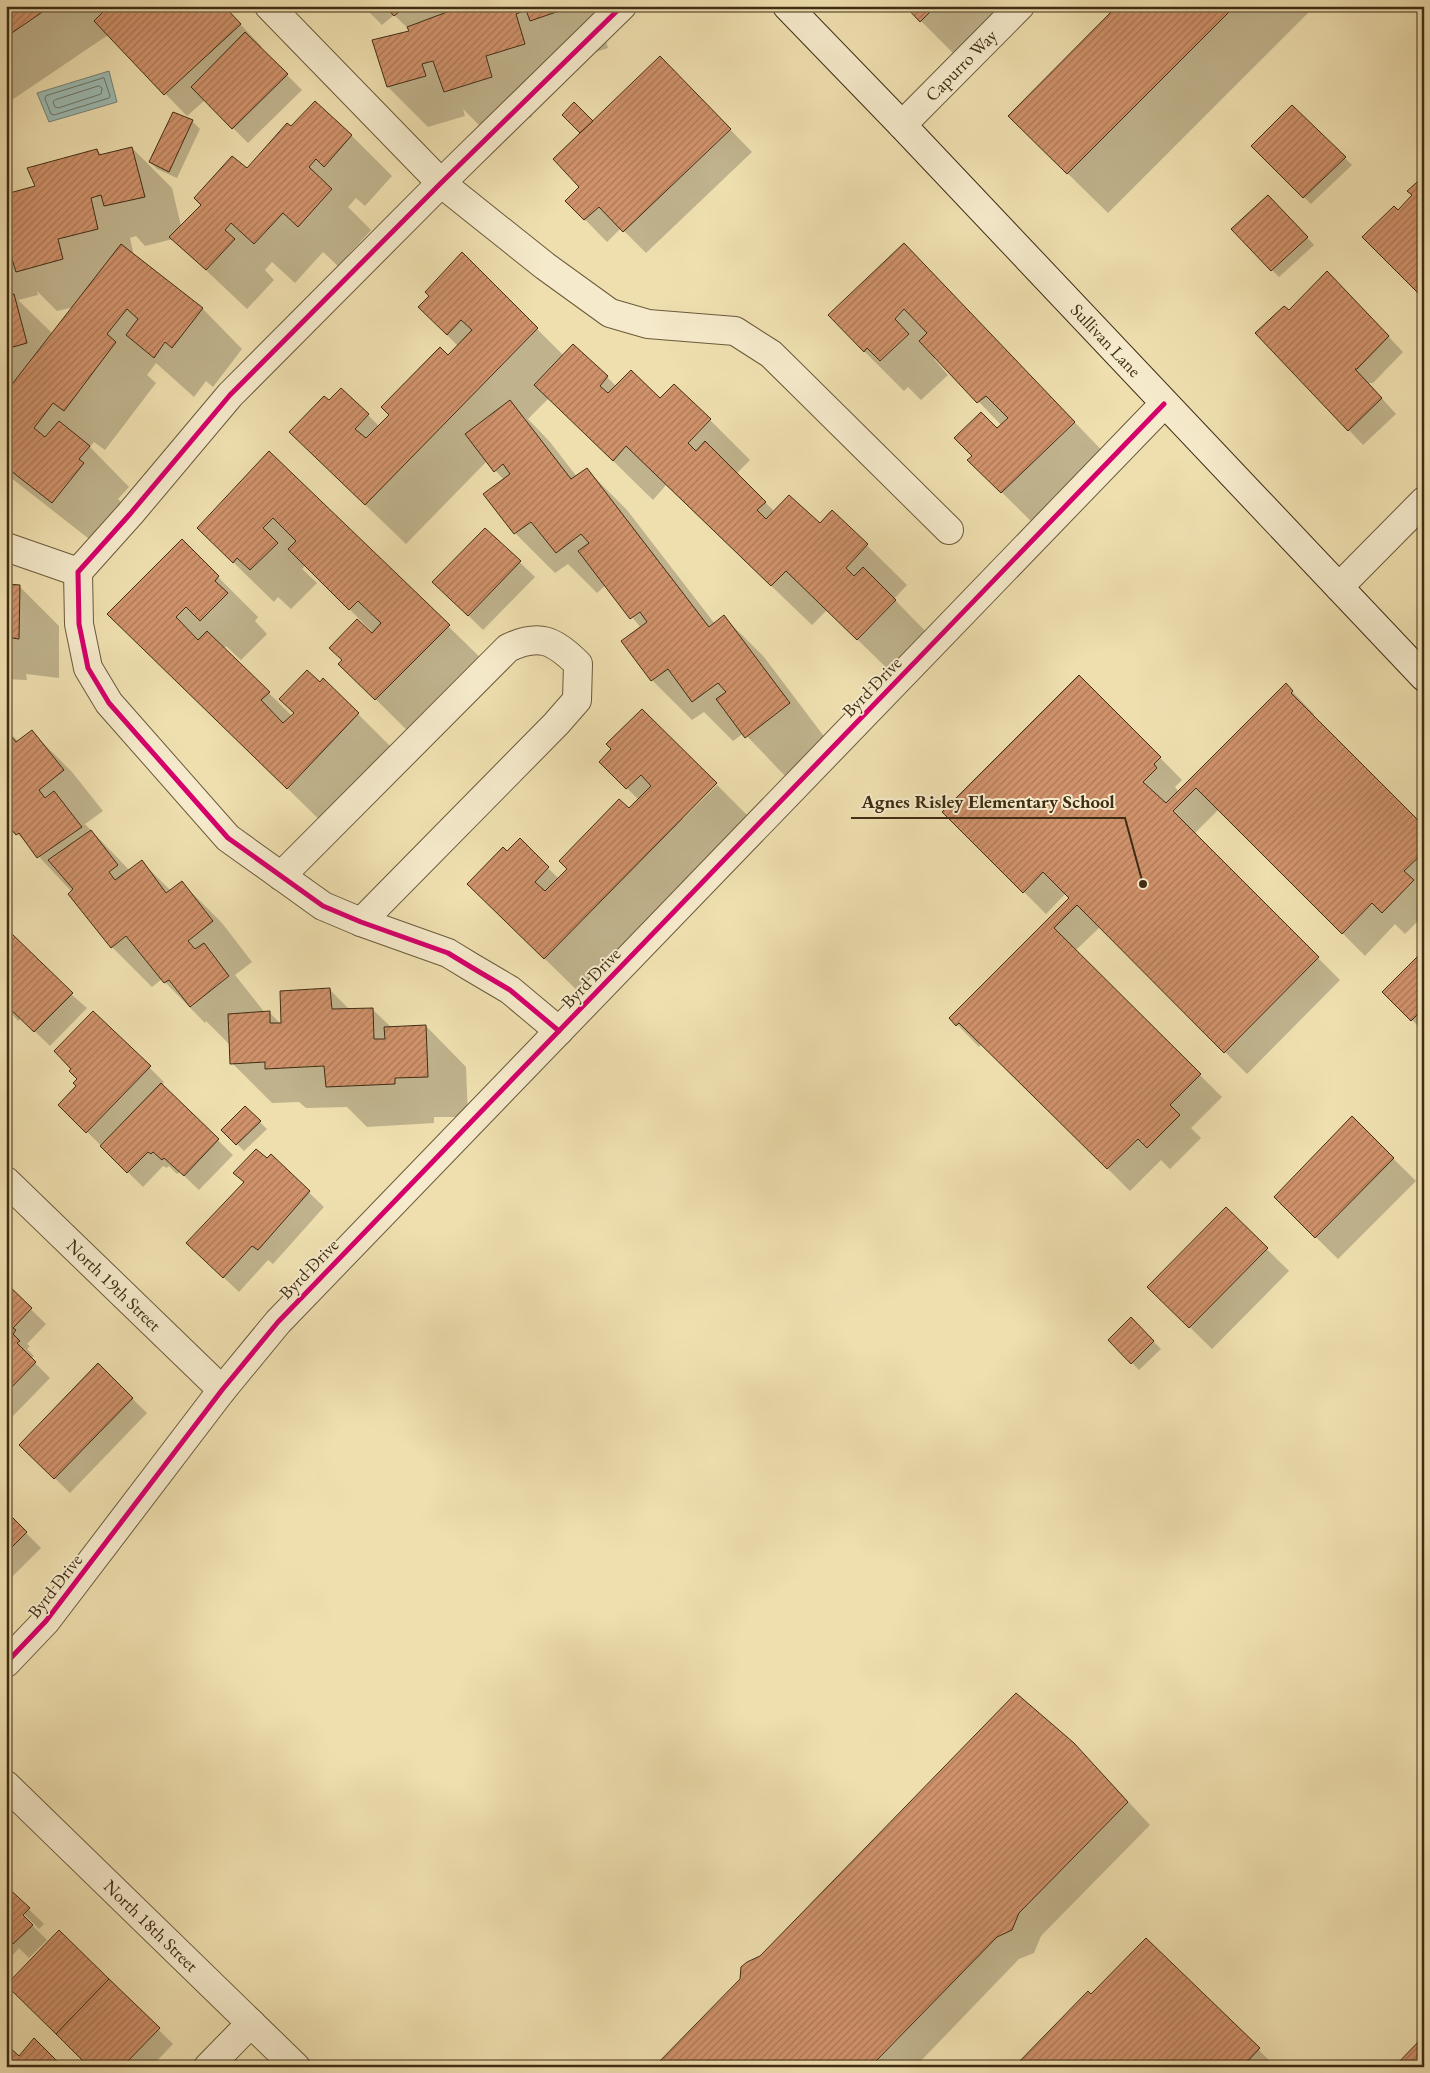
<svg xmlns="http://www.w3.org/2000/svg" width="1430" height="2073" font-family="'EB Garamond',serif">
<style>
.water{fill:#9cbbb4;stroke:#778274}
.shadow{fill:#0003;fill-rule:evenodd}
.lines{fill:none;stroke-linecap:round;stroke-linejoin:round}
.shore{stroke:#6e7464;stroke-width:1}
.building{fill:url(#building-hatch);stroke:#3f2d14}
.street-casing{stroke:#6b5a3b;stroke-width:30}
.secondary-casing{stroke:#3f2d14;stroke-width:30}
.street{stroke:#f5eacb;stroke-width:28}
.secondary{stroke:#f5eacb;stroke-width:28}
.cycleway-casing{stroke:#f5eacb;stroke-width:8}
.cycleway{stroke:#d6006c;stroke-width:5}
.labels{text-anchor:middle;stroke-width:4;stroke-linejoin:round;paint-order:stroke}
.street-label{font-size:18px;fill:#3f2d14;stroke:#f5eacb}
.leader{fill:none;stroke:#3f2d14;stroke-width:2}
.callout-dot{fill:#3f2d14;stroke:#f5eacb;stroke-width:2}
.callout-label{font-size:19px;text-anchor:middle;font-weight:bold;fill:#3f2d14;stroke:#f5eacb;stroke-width:4;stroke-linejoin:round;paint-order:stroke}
</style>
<defs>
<pattern id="building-hatch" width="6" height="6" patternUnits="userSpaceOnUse" patternTransform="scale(1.25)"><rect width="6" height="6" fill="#d0926b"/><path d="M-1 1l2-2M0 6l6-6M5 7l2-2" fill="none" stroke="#aa7857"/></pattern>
</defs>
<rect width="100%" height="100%" fill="#efdfaf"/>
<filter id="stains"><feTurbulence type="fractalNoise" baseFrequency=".004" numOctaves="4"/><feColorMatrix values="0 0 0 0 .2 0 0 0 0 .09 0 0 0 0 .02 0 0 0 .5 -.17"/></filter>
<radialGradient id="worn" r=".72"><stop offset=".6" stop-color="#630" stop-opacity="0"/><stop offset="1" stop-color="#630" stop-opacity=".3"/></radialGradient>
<path class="water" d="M 109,71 L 117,102 L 49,122 L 37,93 Z"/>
<g class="shadow">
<path d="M 6,6 L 223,6 L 262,47 L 260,48 L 302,90 L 248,143 L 205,100 L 187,116 L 108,35 L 6,104 Z"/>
<path d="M 363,6 L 404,6 L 405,8 L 408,6 L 595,6 L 608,48 L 571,60 L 555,54 L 564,84 L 525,96 L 532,117 L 485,131 L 463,109 L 465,116 L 428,127 L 388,87 L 374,41 L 411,31 L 394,15 L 382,25 Z"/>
<path d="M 906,6 L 1015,6 L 961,61 Z"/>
<path d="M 1119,6 L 1301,6 L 1308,13 L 1108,213 L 1009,116 Z"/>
<path d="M 682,80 L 752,152 L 646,253 L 621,228 L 607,242 L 567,201 L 581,187 L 593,123 Z"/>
<path d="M 315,103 L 352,136 L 392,176 L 365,206 L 356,198 L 348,207 L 371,230 L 338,266 L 323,252 L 295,283 L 272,262 L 265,270 L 274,280 L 247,309 L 173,239 L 145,246 L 136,236 L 130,238 L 134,256 L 203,309 L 242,349 L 213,387 L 206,381 L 194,397 L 156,363 L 147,375 L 156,383 L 105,450 L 94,442 L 90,447 L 129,487 L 118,499 L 123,504 L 93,542 L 6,474 L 6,195 L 36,187 L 97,150 L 102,155 L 132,148 L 172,188 L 181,226 L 248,170 ZM 37,291 L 57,311 L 74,307 L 53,334 L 18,300 L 38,295 Z"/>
<path d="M 1292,107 L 1352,165 L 1311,204 L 1253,146 Z"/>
<path d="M 174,113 L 192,121 L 200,129 L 177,178 L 157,169 L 150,162 Z"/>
<path d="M 1275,203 L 1314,245 L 1279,277 L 1272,270 Z"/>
<path d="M 904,245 L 1114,463 L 1042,532 L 969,460 L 1002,426 L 936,357 L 934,359 L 948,375 L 921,400 L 908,387 L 904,391 L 864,351 Z"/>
<path d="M 462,254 L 564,356 L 607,377 L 616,386 L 660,399 L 710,420 L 750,460 L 736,474 L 775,512 L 820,524 L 832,511 L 907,585 L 894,599 L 935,641 L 898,679 L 827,610 L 812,625 L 666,485 L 653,500 L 549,398 L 528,419 L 550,442 L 577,477 L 587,470 L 627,510 L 715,624 L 724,617 L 764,657 L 829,743 L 786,777 L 744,733 L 733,741 L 704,712 L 692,720 L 652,680 L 623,642 L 641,628 L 606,585 L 597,593 L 568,564 L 555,573 L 515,533 L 504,480 L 487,461 L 406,544 L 331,472 L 329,402 L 368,415 L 379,426 L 458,346 L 419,307 L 431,296 Z"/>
<path d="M 1342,287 L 1403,352 L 1373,383 L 1368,383 L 1396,414 L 1363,445 L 1349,430 L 1289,312 Z"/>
<path d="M 269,452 L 489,666 L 416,739 L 340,664 L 377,637 L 306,565 L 302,569 L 317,583 L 291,609 L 278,597 L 274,602 L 198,528 Z"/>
<path d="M 485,529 L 535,577 L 483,630 L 434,582 Z"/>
<path d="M 182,541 L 258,617 L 255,621 L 267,634 L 241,660 L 226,646 L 224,649 L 292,716 L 324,680 L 398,754 L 328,828 L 149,654 Z"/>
<path d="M 6,585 L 19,586 L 59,626 L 59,678 L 26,674 L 27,680 L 6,679 Z"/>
<path d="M 1079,676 L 1182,780 L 1175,787 L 1179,792 L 1286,685 L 1314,714 L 1312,716 L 1424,828 L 1424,915 L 1405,934 L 1395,924 L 1365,956 L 1219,809 L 1194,834 L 1340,980 L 1247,1074 L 1100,927 L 1075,951 L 1222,1097 L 1191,1128 L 1201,1138 L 1170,1169 L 1161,1160 L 1130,1191 L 982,1044 L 979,1047 L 951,1018 L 1071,898 L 1066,893 L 1046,914 L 944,812 Z"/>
<path d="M 642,710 L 681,817 L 683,819 L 717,785 L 756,824 L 585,998 L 509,924 L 507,853 L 520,840 L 559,879 L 639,800 L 600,762 Z"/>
<path d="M 6,729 L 19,742 L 32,732 L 72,772 L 103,811 L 85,824 L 130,871 L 142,862 L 171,891 L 182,883 L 222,923 L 252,962 L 235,975 L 265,1013 L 270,1013 L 282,1025 L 330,990 L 350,1010 L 372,1009 L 392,1028 L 426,1026 L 466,1067 L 468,1117 L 434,1117 L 434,1123 L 367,1127 L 347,1107 L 306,1108 L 299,1102 L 272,1103 L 232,1063 L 231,1046 L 206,1021 L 205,1023 L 162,979 L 152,987 L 112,947 L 72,892 L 15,831 L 6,838 Z"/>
<path d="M 6,938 L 87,1008 L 50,1046 L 21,1018 L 18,1021 L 10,1012 L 6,1016 Z"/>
<path d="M 1424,952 L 1424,1032 L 1384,992 Z"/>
<path d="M 93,1012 L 164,1082 L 162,1085 L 233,1155 L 199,1190 L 180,1172 L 177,1174 L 169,1166 L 167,1168 L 163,1166 L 143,1187 L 60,1105 L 78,1087 Z"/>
<path d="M 245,1108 L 267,1129 L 244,1151 L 223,1130 Z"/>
<path d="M 1352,1118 L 1416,1181 L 1338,1259 L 1275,1197 Z"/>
<path d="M 271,1156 L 324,1207 L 273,1264 L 268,1260 L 239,1292 L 203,1258 L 245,1183 Z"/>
<path d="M 1226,1209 L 1289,1271 L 1212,1349 L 1149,1287 Z"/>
<path d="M 6,1285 L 46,1324 L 27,1344 L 30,1346 L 27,1349 L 34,1356 L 31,1359 L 50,1378 L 12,1417 L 6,1411 Z"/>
<path d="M 1131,1319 L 1161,1349 L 1139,1370 L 1110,1340 Z"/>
<path d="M 98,1365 L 147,1413 L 70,1493 L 21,1445 Z"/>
<path d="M 10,1517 L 41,1548 L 6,1583 L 6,1520 Z"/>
<path d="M 1096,1767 L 1150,1825 L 1041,1936 L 1034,1953 L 1019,1959 L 915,2067 L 655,2067 L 761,1958 Z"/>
<path d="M 6,1887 L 44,1924 L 39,1929 L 20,1910 L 18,1911 L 47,1940 L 29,1958 L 19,1948 L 12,1956 L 6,1950 Z"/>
<path d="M 59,1932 L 173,2044 L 151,2067 L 91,2067 Z"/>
<path d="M 1146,1939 L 1276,2067 L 1016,2067 L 1091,1996 Z"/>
</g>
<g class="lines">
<g class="shore">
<path d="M 104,78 L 110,96 L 109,98 L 54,115 L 51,114 L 45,99 L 46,96 Z"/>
<path d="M 99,86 L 102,88 L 101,94 L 58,108 L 55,107 L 53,102 L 55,100 Z"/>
</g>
</g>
<g class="building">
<path d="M 6,6 L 51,6 L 6,37 Z"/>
<path d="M 109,6 L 224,6 L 241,24 L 164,95 L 94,21 Z"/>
<path d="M 385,6 L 406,6 L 394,16 Z"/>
<path d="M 463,6 L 568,6 L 568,8 L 530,21 L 526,10 L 516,14 L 525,44 L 486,56 L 492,77 L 444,92 L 433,61 L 422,64 L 426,76 L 387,87 L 372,40 L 409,31 L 407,27 Z"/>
<path d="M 905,6 L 936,6 L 920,22 Z"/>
<path d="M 1117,6 L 1235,6 L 1067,174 L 1008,116 Z"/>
<path d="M 245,32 L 288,74 L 232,129 L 191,87 Z"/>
<path d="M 660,56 L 731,129 L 623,232 L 599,207 L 584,220 L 565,201 L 579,187 L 553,159 Z"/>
<path d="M 315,101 L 352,135 L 324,167 L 316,159 L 309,167 L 332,189 L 298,227 L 283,213 L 254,244 L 231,223 L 225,230 L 235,239 L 206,270 L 169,237 L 201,205 L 194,198 L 232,156 L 247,168 L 287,123 L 291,126 Z"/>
<path d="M 574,102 L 593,121 L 580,133 L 562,115 Z"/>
<path d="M 1292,105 L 1346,157 L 1303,198 L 1251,146 Z"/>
<path d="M 173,112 L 193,120 L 169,172 L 149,162 Z"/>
<path d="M 132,147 L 145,197 L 104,206 L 101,195 L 91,198 L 98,229 L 58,239 L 63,259 L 16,272 L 6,240 L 6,194 L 35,186 L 27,168 L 97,149 L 99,155 Z"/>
<path d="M 1424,176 L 1424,299 L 1362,237 L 1394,206 L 1398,210 L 1412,195 L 1407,191 Z"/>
<path d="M 1268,195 L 1308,237 L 1271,271 L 1231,229 Z"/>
<path d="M 904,243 L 1075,422 L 1001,493 L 967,460 L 972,456 L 954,438 L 981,412 L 997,428 L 1008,418 L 986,396 L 977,403 L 919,341 L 927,333 L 904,309 L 895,319 L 909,334 L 880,361 L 867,348 L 864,352 L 828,315 Z"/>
<path d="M 121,244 L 203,308 L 172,348 L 165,342 L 154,358 L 126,335 L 138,319 L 127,309 L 107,334 L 116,342 L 64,411 L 53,403 L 34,428 L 45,437 L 59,421 L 90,446 L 79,459 L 84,463 L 52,503 L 6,467 L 6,392 Z"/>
<path d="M 462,252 L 538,328 L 365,505 L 289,432 L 324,396 L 329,400 L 341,388 L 369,414 L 355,429 L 366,438 L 389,415 L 381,407 L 440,347 L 448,355 L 472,330 L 461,320 L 447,335 L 418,307 L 429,296 L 425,292 Z"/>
<path d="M 1327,271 L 1389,336 L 1357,369 L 1355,369 L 1382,398 L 1348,431 L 1255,333 L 1284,306 L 1289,310 Z"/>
<path d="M 14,294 L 27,343 L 6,349 L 6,296 Z"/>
<path d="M 573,344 L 608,376 L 600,386 L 608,393 L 631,370 L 660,398 L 674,384 L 711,419 L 688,443 L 696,451 L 705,441 L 766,502 L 757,510 L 766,519 L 789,495 L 820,523 L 832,510 L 868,544 L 846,568 L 854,576 L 863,567 L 896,600 L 857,640 L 786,571 L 771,586 L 626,446 L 613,461 L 534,385 Z"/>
<path d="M 510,400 L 571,479 L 587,468 L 709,627 L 724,615 L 790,703 L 745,738 L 716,699 L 726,692 L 718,683 L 692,702 L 668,669 L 651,681 L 621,641 L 647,622 L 640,612 L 630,619 L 578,551 L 589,543 L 581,534 L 556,553 L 531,522 L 514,534 L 483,494 L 510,474 L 503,464 L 494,472 L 465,434 Z"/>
<path d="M 269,451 L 450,625 L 375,700 L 338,664 L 342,660 L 329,648 L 357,619 L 372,633 L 381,623 L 358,601 L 349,610 L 288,549 L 296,541 L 273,518 L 263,528 L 278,543 L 250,570 L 237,558 L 233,563 L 197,528 Z"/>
<path d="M 485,528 L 521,561 L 468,616 L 432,582 Z"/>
<path d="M 182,539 L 219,576 L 215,581 L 228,593 L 200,621 L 186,607 L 176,617 L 198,640 L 207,631 L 270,692 L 261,700 L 283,723 L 294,713 L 279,699 L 307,670 L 320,682 L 323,678 L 359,713 L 287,789 L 107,614 Z"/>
<path d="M 6,584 L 20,585 L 19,639 L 6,637 Z"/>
<path d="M 1079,675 L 1161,757 L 1154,764 L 1157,768 L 1143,782 L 1166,803 L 1286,683 L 1293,691 L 1291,693 L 1424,826 L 1424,852 L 1404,871 L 1414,880 L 1382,913 L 1372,903 L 1342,934 L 1196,788 L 1173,811 L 1319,957 L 1224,1053 L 1077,905 L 1054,928 L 1201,1074 L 1170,1105 L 1180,1115 L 1147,1148 L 1138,1139 L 1107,1169 L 959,1023 L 956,1026 L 949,1018 L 1069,898 L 1043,872 L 1023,893 L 942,812 Z"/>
<path d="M 642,709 L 717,783 L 544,959 L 467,884 L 503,847 L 507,851 L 520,838 L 549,867 L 535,882 L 545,891 L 567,869 L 559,861 L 619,799 L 629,808 L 651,786 L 641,775 L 626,789 L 599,762 L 611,749 L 606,744 Z"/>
<path d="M 6,730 L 16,742 L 32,730 L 64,770 L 39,790 L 45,798 L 54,791 L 82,827 L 37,858 L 19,833 L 16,835 L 6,823 Z"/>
<path d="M 91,830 L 118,865 L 109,872 L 115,880 L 142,860 L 166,893 L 182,881 L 213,921 L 188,941 L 195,949 L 204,943 L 229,976 L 190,1007 L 169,980 L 164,983 L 126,936 L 111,948 L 68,894 L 73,889 L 48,860 Z"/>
<path d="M 10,932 L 73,993 L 34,1032 L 6,1005 L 6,936 Z"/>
<path d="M 1424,950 L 1424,1008 L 1411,1021 L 1382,992 Z"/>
<path d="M 330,988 L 332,1009 L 373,1008 L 374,1039 L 385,1039 L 384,1027 L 426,1025 L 428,1077 L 395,1078 L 395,1084 L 326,1087 L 324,1066 L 265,1069 L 265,1062 L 230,1064 L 228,1014 L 270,1011 L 270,1023 L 281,1023 L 280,991 Z"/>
<path d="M 93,1011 L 151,1066 L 86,1133 L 58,1105 L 76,1086 L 73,1083 L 77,1079 L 69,1071 L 71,1069 L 54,1051 Z"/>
<path d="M 161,1083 L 219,1139 L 184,1176 L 164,1158 L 162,1160 L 153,1152 L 151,1154 L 148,1152 L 127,1173 L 100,1146 Z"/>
<path d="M 245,1106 L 261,1121 L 236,1145 L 221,1130 Z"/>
<path d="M 1352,1116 L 1394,1158 L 1315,1238 L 1274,1197 Z"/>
<path d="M 256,1149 L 267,1158 L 271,1154 L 310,1191 L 258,1250 L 252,1246 L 223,1278 L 186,1243 L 244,1182 L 233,1173 Z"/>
<path d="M 1226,1207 L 1268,1248 L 1189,1328 L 1147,1287 Z"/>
<path d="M 6,1283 L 32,1308 L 13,1328 L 16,1330 L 13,1334 L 20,1341 L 17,1343 L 36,1362 L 6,1393 Z"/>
<path d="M 1131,1317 L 1154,1341 L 1131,1364 L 1108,1340 Z"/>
<path d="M 98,1363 L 133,1398 L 54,1479 L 19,1445 Z"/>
<path d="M 10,1515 L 27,1532 L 6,1553 L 6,1519 Z"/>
<path d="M 1016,1693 L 1074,1743 L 1128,1802 L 1019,1913 L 1012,1930 L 997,1937 L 875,2062 L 880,2067 L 654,2067 L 740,1979 L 741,1967 L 747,1962 L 760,1956 Z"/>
<path d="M 6,1886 L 30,1908 L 23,1915 L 33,1925 L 13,1944 L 6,1937 Z"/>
<path d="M 59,1930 L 109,1979 L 56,2034 L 6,1985 Z"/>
<path d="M 1146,1938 L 1260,2048 L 1242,2067 L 1014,2067 L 1088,1991 L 1091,1994 Z"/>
<path d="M 109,1979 L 160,2028 L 122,2067 L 89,2067 L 56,2034 Z"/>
<path d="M 1424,2036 L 1424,2067 L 1394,2067 Z"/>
<path d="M 34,2038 L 63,2067 L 6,2067 L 6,2044 L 19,2056 Z"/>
</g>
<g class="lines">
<defs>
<g id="street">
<path d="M 269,6 L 441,183 L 545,266 L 610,313 L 648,324 L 735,331 L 771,354 L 949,530"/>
<path id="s1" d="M 902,125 L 1020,6"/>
<path d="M 6,547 L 78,572"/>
<path d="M 1339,587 L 1424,501"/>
<path d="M 281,876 L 508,648 C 539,633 554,640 578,664 L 577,700 L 556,724 L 361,922"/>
<path d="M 559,1031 L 510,990 L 471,967 L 448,953 L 361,922 L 323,906 L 228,838 L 109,703 L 88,668 L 79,624 L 78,572 L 130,514 L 230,395 L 441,183 L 622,6"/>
<path id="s2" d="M 6,1181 L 222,1390"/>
<path d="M 6,1663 L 46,1621 L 222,1390 L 278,1322 L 1164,404"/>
<path id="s3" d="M 6,1785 L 296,2067"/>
<path d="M 208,2067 L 251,2023"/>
</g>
<g id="secondary">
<path id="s4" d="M 787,6 L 902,125 L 1424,677"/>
</g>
</defs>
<use href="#street" class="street-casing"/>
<use href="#secondary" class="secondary-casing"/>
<use href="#street" class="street"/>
<use href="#secondary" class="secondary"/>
<defs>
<g id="cycleway">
<path d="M 559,1031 L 510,990 L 471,967 L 448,953 L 361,922 L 323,906 L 228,838 L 109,703 L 88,668 L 79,624 L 78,572 L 130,514 L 230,395 L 441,183 L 622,6"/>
<path d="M 6,1663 L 46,1621 L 222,1390 L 278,1322 L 1164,404"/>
</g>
</defs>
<use href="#cycleway" class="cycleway-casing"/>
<use href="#cycleway" class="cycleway"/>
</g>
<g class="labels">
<g class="street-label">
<text dy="6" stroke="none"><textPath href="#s1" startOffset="84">Capurro Way</textPath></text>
<text dy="6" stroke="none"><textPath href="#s4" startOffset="462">Sullivan Lane</textPath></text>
<text transform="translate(872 687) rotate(-46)" y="6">Byrd Drive</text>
<text transform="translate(591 978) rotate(-46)" y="6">Byrd Drive</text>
<text transform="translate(309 1269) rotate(-46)" y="6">Byrd Drive</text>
<text dy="6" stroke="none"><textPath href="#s2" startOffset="150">North 19th Street</textPath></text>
<text transform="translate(55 1586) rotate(-52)" y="6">Byrd Drive</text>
<text dy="6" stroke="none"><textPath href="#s3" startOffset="202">North 18th Street</textPath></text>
</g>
</g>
<path class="leader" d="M1143 884L1125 818H851"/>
<circle class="callout-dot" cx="1143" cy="884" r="5"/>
<g class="callout-label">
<text x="988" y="808">Agnes Risley Elementary School</text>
</g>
<rect width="1430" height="2073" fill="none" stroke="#efdfaf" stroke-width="25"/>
<rect x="8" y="8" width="1415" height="2058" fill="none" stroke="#3f2d14" stroke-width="2.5"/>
<rect x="12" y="12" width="1405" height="2048" fill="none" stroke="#3f2d14"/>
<rect width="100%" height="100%" filter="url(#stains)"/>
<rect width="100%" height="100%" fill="url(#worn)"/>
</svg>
